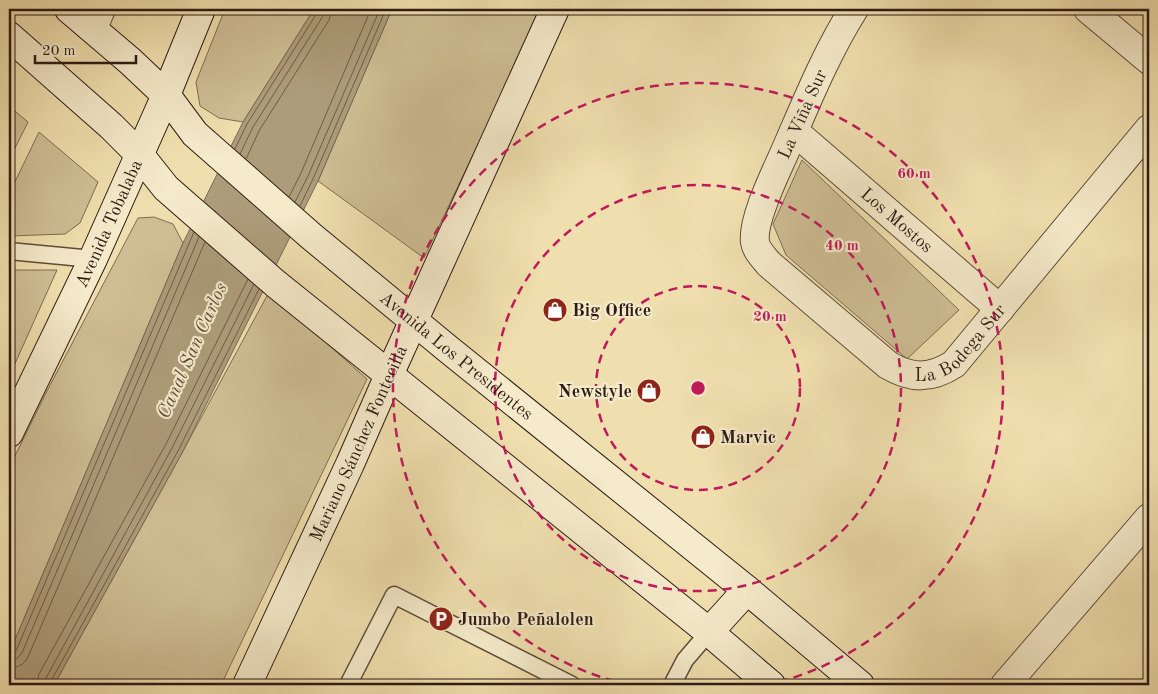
<svg xmlns="http://www.w3.org/2000/svg" width="1158" height="694" font-family="'Old Standard TT',serif">
<style>
.green{fill:#cfbe94;stroke:#7e6c54}
.water{fill:#ad9c7a;stroke:#796852}
.lines{fill:none;stroke-linecap:round;stroke-linejoin:round}
.shore{stroke:#6c5c48;stroke-width:1}
.lane-casing{stroke:#5d4c3b;stroke-width:19}
.street-casing{stroke:#5d4c3b;stroke-width:30}
.secondary-casing{stroke:#2c1b15;stroke-width:30}
.lane{stroke:#f5eaca;stroke-width:16}
.street{stroke:#f5eaca;stroke-width:28}
.secondary{stroke:#f5eaca;stroke-width:28}
.ring{fill:none;stroke:#c2185b;stroke-width:2.5;stroke-dasharray:9 6}
.labels{text-anchor:middle;stroke-width:4.5;stroke-linejoin:round;paint-order:stroke}
.street-label{font-size:18px;fill:#2c1b15;stroke:#f5eaca}
.poi-label{font-size:18px;font-weight:bold;fill:#2c1b15;stroke:#f5eaca;text-anchor:start}
.water-label{font-size:19px;font-style:italic;fill:#604f3d;stroke:#f5eaca}
.centre{fill:#c2185b;stroke:#f5eaca;stroke-width:2.5}
.ring-label{font-size:15px;text-anchor:middle;font-weight:bold;fill:#c2185b;stroke:#f5eaca;stroke-width:4.5;stroke-linejoin:round;paint-order:stroke}
</style>
<rect width="100%" height="100%" fill="#f0dfae"/>
<filter id="stains"><feTurbulence type="fractalNoise" baseFrequency=".004" numOctaves="4"/><feColorMatrix values="0 0 0 0 .2 0 0 0 0 .09 0 0 0 0 .02 0 0 0 .5 -.17"/></filter>
<radialGradient id="worn" r=".72"><stop offset=".6" stop-color="#630" stop-opacity="0"/><stop offset="1" stop-color="#630" stop-opacity=".3"/></radialGradient>
<g class="green">
<path d="M 225,9 L 314,9 L 243,122 L 219,118 L 200,106 L 196,82 Z"/>
<path d="M 392,9 L 542,9 L 424,258 L 318,181 Z"/>
<path d="M 9,106 L 28,122 L 9,160 Z"/>
<path d="M 39,132 L 98,182 L 80,223 L 65,234 L 9,236 L 9,194 Z"/>
<path d="M 802,160 L 959,310 L 907,359 L 786,255 L 773,224 Z"/>
<path d="M 154,217 L 173,224 L 183,243 L 9,654 L 9,468 L 47,391 L 138,218 Z"/>
<path d="M 9,270 L 57,270 L 9,377 Z"/>
<path d="M 269,292 L 367,379 L 221,685 L 54,685 L 182,453 Z"/>
</g>
<path class="water" d="M 314,9 L 392,9 L 318,181 L 182,453 L 54,685 L 9,685 L 9,654 L 183,243 L 243,122 Z"/>
<g class="lines">
<g class="shore">
<path d="M 235,149 L 247,124 L 317,13 L 318,9"/>
<path d="M 240,154 L 253,127 L 323,16 L 324,9"/>
<path d="M 246,159 L 259,131 L 329,20 L 332,9"/>
<path d="M 289,197 L 301,173 L 371,9"/>
<path d="M 295,202 L 308,176 L 380,9"/>
<path d="M 300,206 L 313,179 L 386,9"/>
<path d="M 9,654 L 13,654 L 16,651 L 194,232"/>
<path d="M 9,661 L 16,659 L 22,653 L 199,237"/>
<path d="M 9,668 C 17,668 24,665 28,657 L 205,242"/>
<path d="M 37,685 L 39,674 L 166,444 L 248,279"/>
<path d="M 44,685 L 46,678 L 172,448 L 254,284"/>
<path d="M 50,685 L 51,681 L 178,451 L 259,289"/>
</g>
<defs>
<g id="lane">
<path d="M 9,251 L 93,259"/>
<path d="M 348,685 L 394,595 L 572,685"/>
<path d="M 672,685 L 685,660 L 709,632"/>
</g>
<g id="street">
<path id="s1" d="M 854,9 C 825,55 805,106 783,156 C 774,176 752,221 755,242 C 756,250 764,258 769,264 L 888,365 C 911,379 931,379 954,364 L 1149,129"/>
<path d="M 1088,9 L 1149,60"/>
<path d="M 93,28 L 101,9"/>
<path id="s2" d="M 794,131 L 1000,309"/>
<path d="M 1005,685 L 1149,518"/>
</g>
<g id="secondary">
<path id="s3" d="M 69,9 L 130,61 L 166,95 L 195,134 L 311,236 L 448,349 L 747,590 L 860,685"/>
<path d="M 9,36 L 111,126 L 139,154 L 166,188 L 276,284 L 709,632 L 771,685"/>
<path id="s4" d="M 9,433 L 93,259 L 166,95 L 201,9"/>
<path d="M 709,632 L 747,590"/>
<path id="s5" d="M 247,685 L 350,464 L 389,375 L 555,9"/>
</g>
</defs>
<use href="#lane" class="lane-casing"/>
<use href="#street" class="street-casing"/>
<use href="#secondary" class="secondary-casing"/>
<use href="#lane" class="lane"/>
<use href="#street" class="street"/>
<use href="#secondary" class="secondary"/>
</g>
<g class="ring">
<circle cx="698" cy="388" r="102"/>
<circle cx="698" cy="388" r="203"/>
<path d="M629 685A305 305 0 1 1 767 685"/>
</g>
<defs>
<symbol id="shop-disc" viewBox="-11 -11 22 22"><circle r="9.5" fill="#8f2418" stroke="#f5eaca"/><path d="M-5-2.5h2.3a2.7 3.5 0 0 1 5.4 0H5L5.5 6h-11ZM-1.5-2.5h3a1.5 2.3 0 0 0-3 0Z" fill="#fff"/></symbol>
<symbol id="parking-disc" viewBox="-11 -11 22 22"><circle r="9.5" fill="#8f2418" stroke="#f5eaca"/><path d="M-3.5-5.5H1a3.5 3.5 0 0 1 0 7H-1V5.5H-3.5ZM-1-3.4V-.6H.8a1.4 1.4 0 0 0 0-2.8Z" fill="#fff"/></symbol>
</defs>
<g fill-rule="evenodd">
<use href="#shop-disc" x="541" y="296" width="28" height="28"/>
<use href="#shop-disc" x="635" y="377" width="28" height="28"/>
<use href="#shop-disc" x="689" y="423" width="28" height="28"/>
<use href="#parking-disc" x="427" y="605" width="28" height="28"/>
</g>
<g class="labels">
<g class="street-label">
<text transform="translate(802 114) rotate(-66)" y="6">La Viña Sur</text>
<text dy="6" stroke="none"><textPath href="#s2" startOffset="136">Los Mostos</textPath></text>
<text dy="6" stroke="none"><textPath href="#s4" startOffset="232">Avenida Tobalaba</textPath></text>
<text dy="6" stroke="none"><textPath href="#s1" startOffset="524">La Bodega Sur</textPath></text>
<text dy="6" stroke="none"><textPath href="#s3" startOffset="521">Avenida Los Presidentes</textPath></text>
<text dy="6" stroke="none"><textPath href="#s5" startOffset="266">Mariano Sánchez Fontecilla</textPath></text>
</g>
<g class="poi-label">
<text x="572" y="316">Big Office</text>
<text x="632" y="397" text-anchor="end">Newstyle</text>
<text x="720" y="443">Marvic</text>
<text x="458" y="625">Jumbo Peñalolen</text>
</g>
<g class="water-label">
<text transform="translate(191 350) rotate(-66)" y="7">Canal San Carlos</text>
</g>
</g>
<circle cx="698" cy="388" r="8" class="centre"/>
<g class="ring-label">
<text x="914" y="178">60 m</text>
<text x="842" y="250">40 m</text>
<text x="770" y="321">20 m</text>
</g>
<rect width="1158" height="694" fill="none" stroke="#f0dfae" stroke-width="30"/>
<rect x="10" y="10" width="1138" height="674" fill="none" stroke="#2c1b15" stroke-width="2.5"/>
<rect x="15" y="15" width="1128" height="664" fill="none" stroke="#2c1b15"/>
<path d="M35 55v8h101v-8" fill="none" stroke="#2c1b15" stroke-width="2.5"/>
<text x="42" y="55" font-size="15" fill="#2c1b15" stroke="#f5eaca" stroke-width="4" paint-order="stroke">20 m</text>
<rect width="100%" height="100%" filter="url(#stains)"/>
<rect width="100%" height="100%" fill="url(#worn)"/>
</svg>
